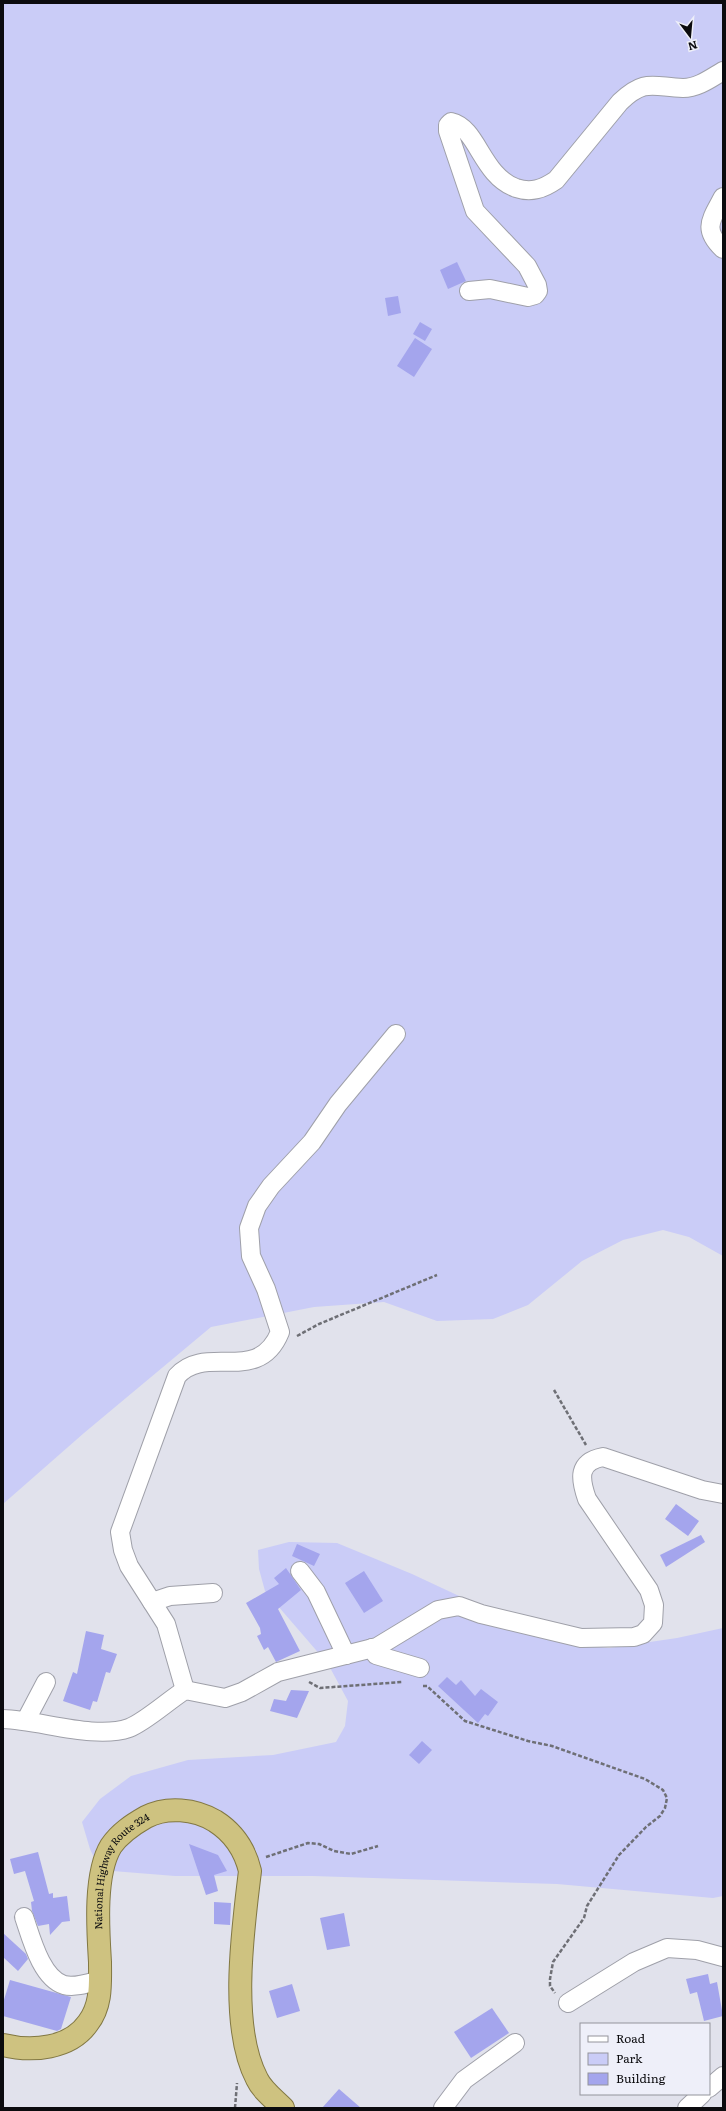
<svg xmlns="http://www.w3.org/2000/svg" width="726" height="2111" font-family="Literata,serif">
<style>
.green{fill:#caccf7}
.building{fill:#a4a5ed}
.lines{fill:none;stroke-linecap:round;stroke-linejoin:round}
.minor-casing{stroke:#9fa0a9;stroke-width:20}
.trunk-casing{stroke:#827843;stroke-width:24}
.path{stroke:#6e6f75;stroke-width:2.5;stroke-dasharray:4 2;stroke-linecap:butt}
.minor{stroke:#fff;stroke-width:18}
.trunk{stroke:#cec280;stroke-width:22}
.labels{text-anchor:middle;stroke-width:3.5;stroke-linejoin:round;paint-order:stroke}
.street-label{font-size:10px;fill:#0b0b0e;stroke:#eeeff9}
</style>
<rect width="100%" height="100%" fill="#e1e2ec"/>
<g class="green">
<path d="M 3,3 L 723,3 L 723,1256 L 689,1237 L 663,1230 L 623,1240 L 582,1261 L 528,1305 L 493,1319 L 437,1321 L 384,1302 L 314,1307 L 211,1327 L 84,1433 L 3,1504 Z"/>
<path d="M 289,1542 L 337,1543 L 412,1574 L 560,1643 L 609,1648 L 677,1638 L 723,1628 L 723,1896 L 713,1898 L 557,1884 L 313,1876 L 175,1876 L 100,1870 L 90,1849 L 82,1822 L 100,1799 L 131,1776 L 188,1760 L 273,1755 L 336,1742 L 345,1726 L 348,1701 L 328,1664 L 265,1591 L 259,1569 L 258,1550 Z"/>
</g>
<g class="building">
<path d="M 457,262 L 466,281 L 448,289 L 440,270 Z"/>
<path d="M 398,296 L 401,313 L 388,316 L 385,298 Z"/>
<path d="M 420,322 L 432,329 L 425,341 L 413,334 Z"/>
<path d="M 415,338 L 432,349 L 414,377 L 397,366 Z"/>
<path d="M 676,1504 L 699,1521 L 688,1536 L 665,1519 Z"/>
<path d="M 701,1535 L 705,1542 L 666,1567 L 660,1555 Z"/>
<path d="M 297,1544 L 320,1554 L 314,1566 L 292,1556 Z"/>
<path d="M 286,1568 L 301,1590 L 278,1609 L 300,1651 L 276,1662 L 268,1647 L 264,1650 L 257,1636 L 261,1634 L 260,1628 L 246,1603 L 279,1584 L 274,1578 Z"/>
<path d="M 364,1571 L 383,1601 L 364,1613 L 345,1583 Z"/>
<path d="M 86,1631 L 104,1635 L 101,1649 L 117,1654 L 110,1673 L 106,1672 L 97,1702 L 93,1701 L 90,1710 L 63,1701 L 73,1672 L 77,1674 Z"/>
<path d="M 447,1677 L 456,1685 L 461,1680 L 475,1696 L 481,1689 L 498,1702 L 488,1716 L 485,1714 L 478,1723 L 438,1686 Z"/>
<path d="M 291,1690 L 309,1691 L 297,1718 L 270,1711 L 274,1699 L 286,1701 Z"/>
<path d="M 422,1741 L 432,1750 L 419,1764 L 409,1755 Z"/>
<path d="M 189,1844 L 218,1855 L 227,1871 L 214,1875 L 218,1891 L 206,1895 Z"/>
<path d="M 38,1852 L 49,1894 L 53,1893 L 53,1898 L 67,1896 L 70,1921 L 62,1922 L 50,1935 L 49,1924 L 38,1926 L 32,1911 L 31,1902 L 34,1901 L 25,1871 L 14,1874 L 10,1859 Z"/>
<path d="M 214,1902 L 231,1903 L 230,1925 L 214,1924 Z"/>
<path d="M 344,1913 L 350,1946 L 327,1950 L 320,1918 Z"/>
<path d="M 3,1933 L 26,1954 L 28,1959 L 18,1971 L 3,1957 Z"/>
<path d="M 708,1974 L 710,1984 L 717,1982 L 723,2016 L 704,2021 L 697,1992 L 690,1994 L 686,1979 Z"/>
<path d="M 10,1980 L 71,1997 L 61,2029 L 57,2031 L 3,2016 L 3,2003 Z"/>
<path d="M 292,1984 L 300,2011 L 277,2018 L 269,1991 Z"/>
<path d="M 492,2008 L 509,2033 L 471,2058 L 454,2032 Z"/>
<path d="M 339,2089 L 361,2108 L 322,2108 Z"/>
</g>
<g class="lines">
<defs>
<g id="minor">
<path d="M 723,197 C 711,220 702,229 723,249"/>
<path d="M 469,291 L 490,289 L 528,297 L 535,295 L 538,291 L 537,285 L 527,266 L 475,211 L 448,131 L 448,125 L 451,122 C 478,128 481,175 516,188 C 531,193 543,189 556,180 L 620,102 C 645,78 653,87 683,88 C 698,88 711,78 723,71"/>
<path d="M 300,1571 L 316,1592 L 346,1655"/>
<path d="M 152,1602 L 170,1596 L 213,1593"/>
<path d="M 372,1648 L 376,1655 L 420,1668"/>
<path d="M 185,1690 L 166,1624 L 129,1566 L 123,1550 L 120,1532 L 177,1376 C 206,1343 258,1386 280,1332 L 266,1289 L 251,1256 L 249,1228 L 257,1206 L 271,1186 L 312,1142 L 338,1104 L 396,1034"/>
<path d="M 3,1719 C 40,1720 95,1740 129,1728 C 145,1722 169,1700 185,1690 L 225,1698 L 242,1692 L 278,1672 L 377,1647 L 438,1610 L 459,1606 L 481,1614 L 581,1638 L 634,1637 L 643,1634 L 653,1623 L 654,1605 L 649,1590 L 587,1499 C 580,1479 577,1462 603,1457 L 702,1490 L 723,1494"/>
<path d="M 26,1720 L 46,1682"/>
<path d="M 24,1917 C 31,1937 41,1978 64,1985 C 75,1988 89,1983 100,1980"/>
<path d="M 568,2003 L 634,1962 L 667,1948 L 697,1950 L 723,1957"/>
<path d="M 709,2088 L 723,2076"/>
<path d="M 443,2108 L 464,2080 L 515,2043"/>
<path d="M 687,2108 L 702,2094"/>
</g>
<g id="trunk">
<path id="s1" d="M 3,2045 C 32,2052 70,2049 88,2023 C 102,2005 100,1983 100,1962 C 98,1930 94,1874 111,1846 C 120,1833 132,1825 146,1817 C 167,1806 195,1809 215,1821 C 234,1833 245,1850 250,1871 C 243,1929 229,2026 257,2079 C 262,2090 274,2099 283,2108"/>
</g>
</defs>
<use href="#minor" class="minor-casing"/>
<use href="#trunk" class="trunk-casing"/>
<g class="path">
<path d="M 297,1336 L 319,1324 L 437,1275"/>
<path d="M 554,1390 L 586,1445"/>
<path d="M 309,1682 L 320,1688 L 402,1682"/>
<path d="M 423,1686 L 427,1686 L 465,1721 L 528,1741 L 552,1746 L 645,1779 L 663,1790 L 667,1798 L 665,1808 L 660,1816 L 646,1827 L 619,1855 L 587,1906 L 584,1918 L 553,1962 L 550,1979 L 550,1986 L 555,1993"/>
<path d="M 266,1857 L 308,1843 L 319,1844 L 334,1851 L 351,1854 L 378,1846"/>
<path d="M 235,2108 L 237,2083"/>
</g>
<use href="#minor" class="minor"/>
<use href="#trunk" class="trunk"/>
</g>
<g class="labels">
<g class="street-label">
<text dy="4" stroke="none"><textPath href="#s1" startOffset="256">National Highway Route 324</textPath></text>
</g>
</g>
<rect width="726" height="2111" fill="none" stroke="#0b0b0e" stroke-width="8"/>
<rect x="580" y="2023" width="130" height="72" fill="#eeeff9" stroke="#93949b"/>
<rect x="588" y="2036" width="20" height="6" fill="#ffffff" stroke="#93949b"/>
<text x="616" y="2043" font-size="12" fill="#0b0b0e">Road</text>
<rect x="588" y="2053" width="20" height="12" fill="#caccf7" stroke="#93949b"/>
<text x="616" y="2063" font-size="12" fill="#0b0b0e">Park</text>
<rect x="588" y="2073" width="20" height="12" fill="#a4a5ed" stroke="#93949b"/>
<text x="616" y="2083" font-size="12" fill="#0b0b0e">Building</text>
<g transform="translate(690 36) rotate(164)" stroke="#eeeff9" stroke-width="3" paint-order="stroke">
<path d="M0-3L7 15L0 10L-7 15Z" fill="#0b0b0e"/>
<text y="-6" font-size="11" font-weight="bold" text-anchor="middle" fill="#0b0b0e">N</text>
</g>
</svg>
